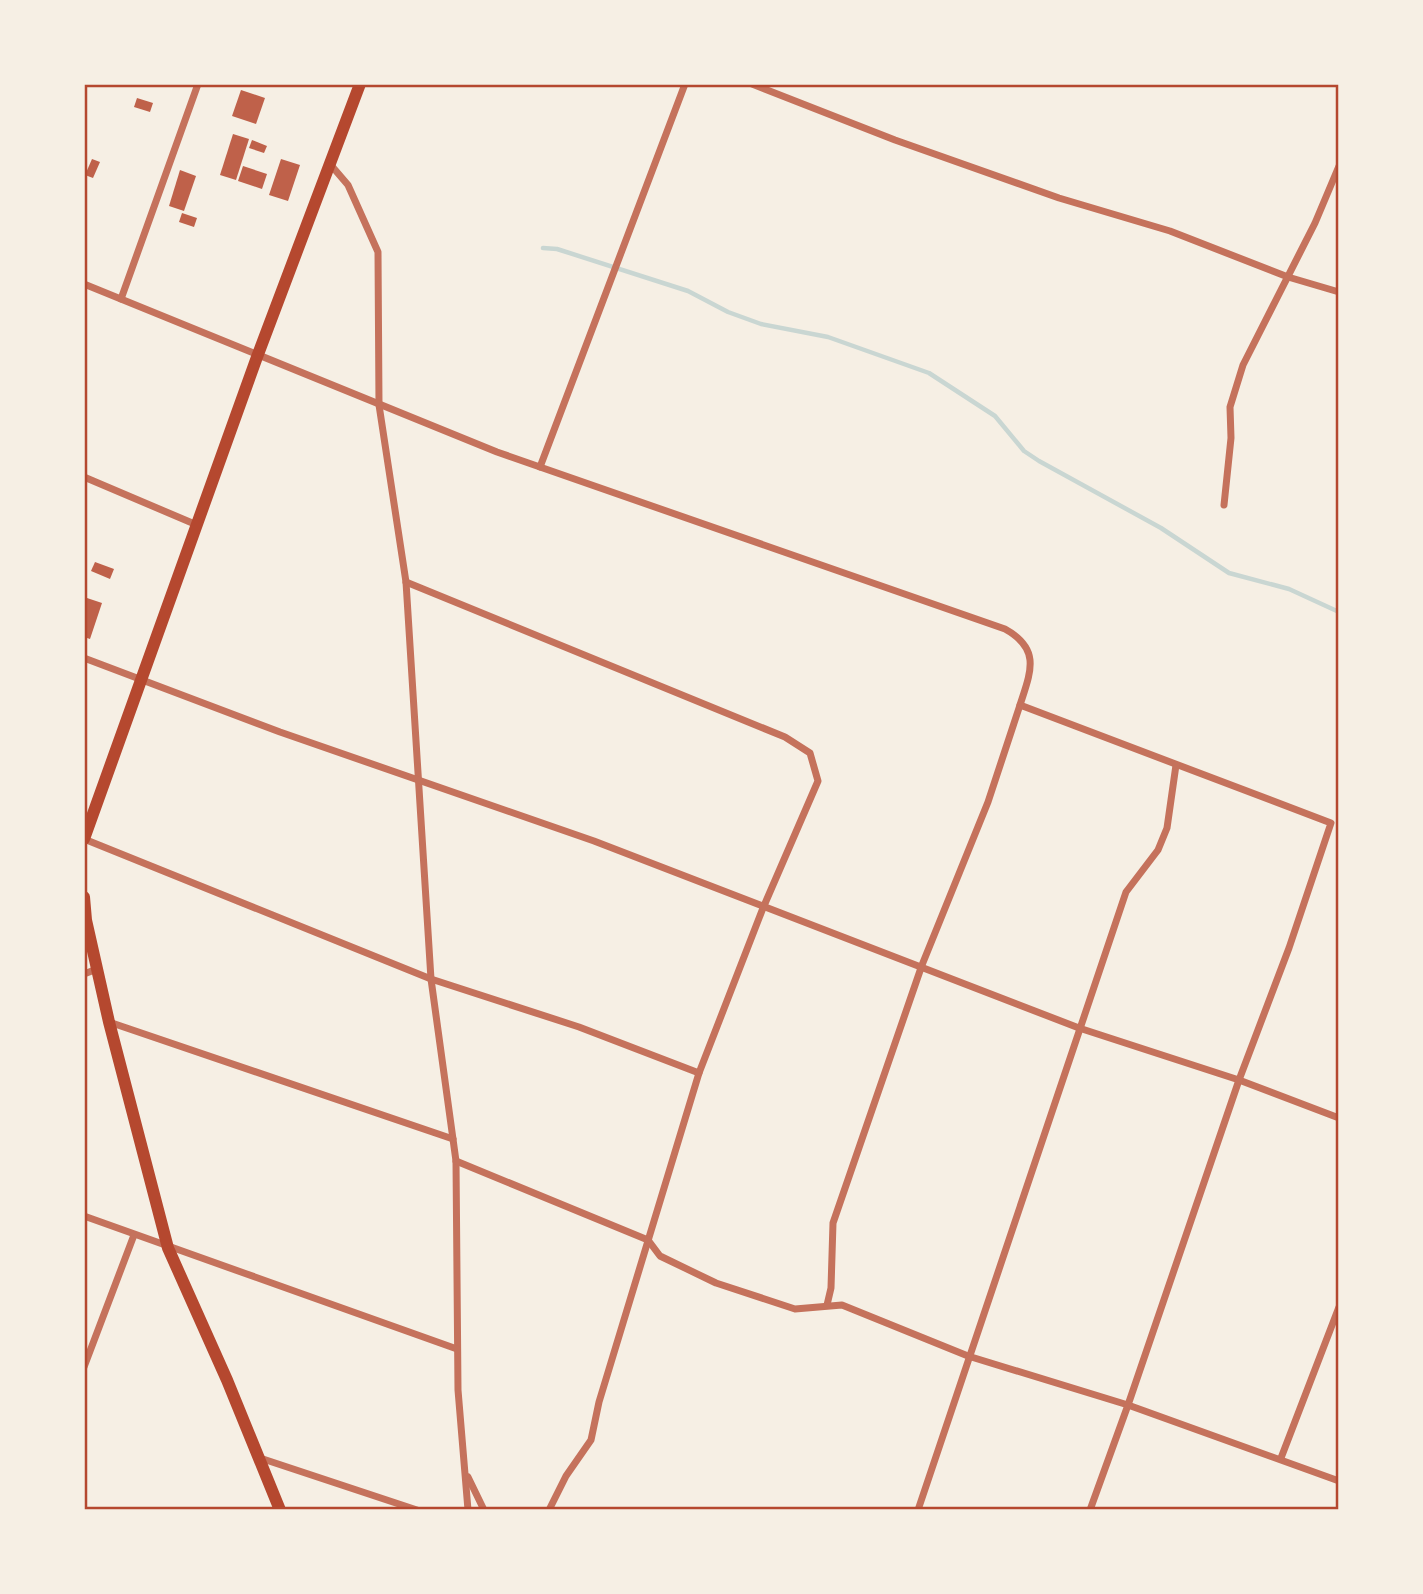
<svg xmlns="http://www.w3.org/2000/svg" width="1423" height="1594" font-family="'DejaVu Sans',sans-serif">
<style>
.lines{fill:none;stroke-linecap:round;stroke-linejoin:round}
.stream{stroke:#c9d6d2;stroke-width:4.5}
.building{fill:#bf614a}
.minor{stroke:#c5725c;stroke-width:7}
.secondary{stroke:#b5482f;stroke-width:12}
.neatline{fill:none;stroke:#b5482f;stroke-width:2.5}
</style>
<rect width="100%" height="100%" fill="#f6efe4"/>
<g class="lines">
<path class="stream" d="M 543,248 L 557,249 L 688,291 L 728,312 L 761,324 L 828,337 L 929,373 L 995,416 L 1024,451 L 1039,461 L 1161,528 L 1229,573 L 1289,589 L 1339,612"/>
</g>
<g class="building">
<path d="M 241,90 L 265,98 L 256,124 L 232,116 Z"/>
<path d="M 137,98 L 153,103 L 150,112 L 134,107 Z"/>
<path d="M 233,134 L 249,139 L 236,180 L 220,175 Z"/>
<path d="M 252,140 L 267,146 L 264,153 L 249,148 Z"/>
<path d="M 92,159 L 100,162 L 93,178 L 85,175 Z"/>
<path d="M 281,159 L 300,165 L 288,201 L 269,195 Z"/>
<path d="M 243,166 L 267,174 L 262,189 L 238,181 Z"/>
<path d="M 180,170 L 196,176 L 184,211 L 169,206 Z"/>
<path d="M 182,213 L 197,218 L 194,227 L 179,222 Z"/>
<path d="M 95,562 L 114,569 L 110,579 L 91,571 Z"/>
<path d="M 84,597 L 102,603 L 90,639 L 84,637 Z"/>
</g>
<g class="lines">
<g class="minor">
<path d="M 752,84 L 895,140 L 1059,198 L 1170,231 L 1288,277 L 1339,292"/>
<path d="M 330,164 L 348,185 L 378,252 L 379,405 L 406,582 L 431,979 L 456,1161 L 458,1390 L 468,1510"/>
<path d="M 84,284 L 497,452 L 1005,629 C 1041,649 1031,671 1020,705"/>
<path d="M 121,299 L 198,84"/>
<path d="M 540,467 L 685,84"/>
<path d="M 84,477 L 197,525"/>
<path d="M 1224,505 L 1231,438 L 1230,407 L 1243,365 L 1315,223 L 1339,166"/>
<path d="M 406,582 L 785,737 L 810,753 L 818,781 L 763,908 L 699,1073 L 599,1402 L 591,1440 L 566,1476 L 549,1510"/>
<path d="M 84,658 L 280,732 L 594,841 L 1079,1028 L 1239,1080 L 1339,1118"/>
<path d="M 84,839 L 431,979 L 579,1027 L 699,1073"/>
<path d="M 84,974 L 97,969"/>
<path d="M 109,1022 L 453,1139"/>
<path d="M 456,1161 L 648,1240 L 660,1256 L 716,1283 L 795,1309 L 842,1305 L 968,1356 L 1128,1405 L 1090,1510"/>
<path d="M 84,1216 L 457,1349"/>
<path d="M 827,1305 L 831,1288 L 833,1223 L 922,965 L 988,802 L 1020,705 L 1331,823 L 1289,948 L 1239,1080 L 1128,1405 L 1339,1481"/>
<path d="M 84,1367 L 134,1235"/>
<path d="M 260,1458 L 417,1510"/>
<path d="M 1281,1458 L 1339,1307"/>
<path d="M 468,1477 L 484,1510"/>
<path d="M 918,1510 L 1126,892 L 1158,850 L 1167,828 L 1176,765"/>
</g>
<g class="secondary">
<path d="M 84,839 L 257,357 L 360,84"/>
<path d="M 84,897 L 86,920 L 109,1022 L 168,1248 L 227,1380 L 280,1510"/>
</g>
</g>
<rect width="1423" height="1594" fill="none" stroke="#f6efe4" stroke-width="172"/>
<rect x="86" y="86" width="1251" height="1422" class="neatline"/>
</svg>
